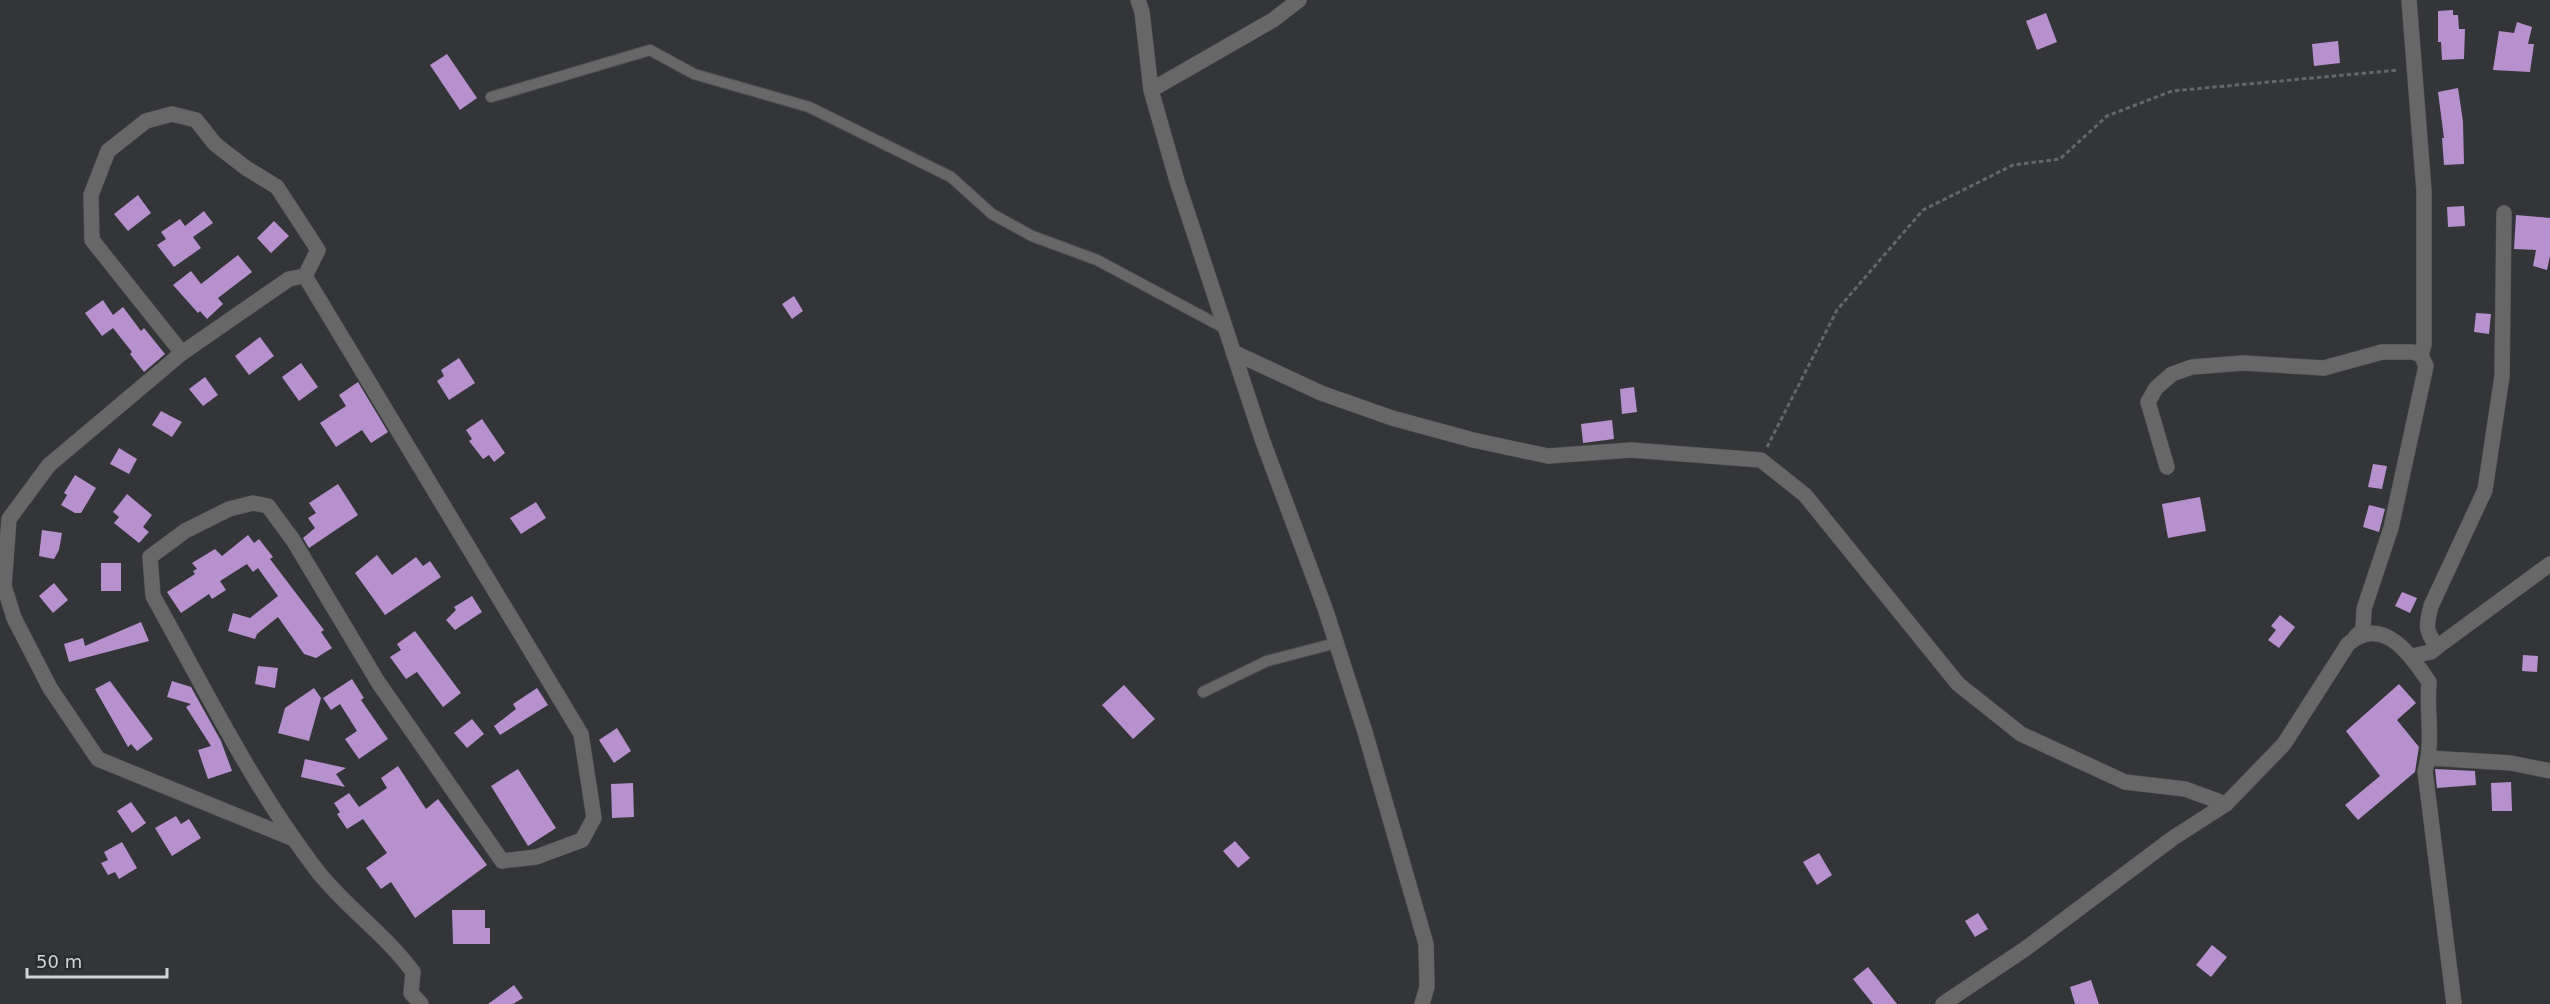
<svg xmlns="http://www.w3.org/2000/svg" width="2550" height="1004" font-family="'DejaVu Sans',sans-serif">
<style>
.building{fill:#b790ce}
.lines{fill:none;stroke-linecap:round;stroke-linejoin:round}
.lane-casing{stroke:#505154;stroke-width:12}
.street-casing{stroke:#505154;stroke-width:16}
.path{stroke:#656668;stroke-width:3;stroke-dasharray:4.5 3;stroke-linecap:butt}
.lane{stroke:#676768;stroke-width:10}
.street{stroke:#676768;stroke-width:15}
</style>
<rect width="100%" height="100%" fill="#343538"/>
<g class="building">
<path d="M 2453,10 L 2453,15 L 2458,15 L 2459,29 L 2465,29 L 2464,59 L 2442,60 L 2441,42 L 2438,42 L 2438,11 Z"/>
<path d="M 2046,13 L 2057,42 L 2037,50 L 2026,21 Z"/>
<path d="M 2517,22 L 2532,27 L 2528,44 L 2534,44 L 2530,72 L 2493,70 L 2499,31 L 2514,33 Z"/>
<path d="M 2338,41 L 2340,63 L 2314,66 L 2312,44 Z"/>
<path d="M 447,54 L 477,98 L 460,110 L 430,65 Z"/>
<path d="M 2458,88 L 2463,122 L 2464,164 L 2444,165 L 2442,138 L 2444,138 L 2438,92 Z"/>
<path d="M 138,195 L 151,213 L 128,231 L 114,214 Z"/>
<path d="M 2464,206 L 2465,226 L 2448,227 L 2447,207 Z"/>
<path d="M 204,211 L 213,223 L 193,237 L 201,248 L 174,267 L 157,245 L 166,239 L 161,232 L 180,219 L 185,226 Z"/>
<path d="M 2516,215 L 2550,218 L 2550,256 L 2547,270 L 2533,266 L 2536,250 L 2514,249 Z"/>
<path d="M 274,221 L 289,236 L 271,253 L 257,238 Z"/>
<path d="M 238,255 L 252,272 L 218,298 L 223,304 L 207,319 L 200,311 L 198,313 L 173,285 L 191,271 L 201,284 Z"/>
<path d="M 794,296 L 803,311 L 792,319 L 782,304 Z"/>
<path d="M 103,300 L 113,315 L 123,307 L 141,331 L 144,328 L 165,354 L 144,372 L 130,354 L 132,352 L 113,328 L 102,336 L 85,313 Z"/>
<path d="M 2476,313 L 2491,314 L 2489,334 L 2474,332 Z"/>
<path d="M 260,337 L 274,356 L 249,375 L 235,356 Z"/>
<path d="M 459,358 L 475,383 L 449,400 L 437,381 L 444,376 L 441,370 Z"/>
<path d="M 301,363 L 318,387 L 299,401 L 282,377 Z"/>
<path d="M 205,377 L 218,395 L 203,406 L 189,389 Z"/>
<path d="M 358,382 L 388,432 L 371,443 L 362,430 L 336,447 L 320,423 L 346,406 L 339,395 Z"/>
<path d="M 1634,387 L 1637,412 L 1622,414 L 1620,389 Z"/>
<path d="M 161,411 L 182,422 L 172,437 L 152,425 Z"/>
<path d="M 482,419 L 505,453 L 494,462 L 489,455 L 483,459 L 469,441 L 472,439 L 466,430 Z"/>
<path d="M 1612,420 L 1614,439 L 1583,443 L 1581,424 Z"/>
<path d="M 119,448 L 137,459 L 129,474 L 110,464 Z"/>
<path d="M 2373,464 L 2387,466 L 2382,489 L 2368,487 Z"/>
<path d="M 75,475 L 96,488 L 81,513 L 75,513 L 61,505 L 67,495 L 64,493 Z"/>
<path d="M 338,484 L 358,515 L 309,548 L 303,538 L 315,528 L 308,518 L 316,513 L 309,503 Z"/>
<path d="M 127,494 L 152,515 L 143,527 L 149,532 L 139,543 L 114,523 L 119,517 L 113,512 Z"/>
<path d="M 2200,497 L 2206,531 L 2168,538 L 2162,504 Z"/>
<path d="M 536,502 L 546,518 L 521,534 L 510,518 Z"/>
<path d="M 2369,505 L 2385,509 L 2379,532 L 2363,527 Z"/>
<path d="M 42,530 L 62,533 L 59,550 L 54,559 L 39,556 Z"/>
<path d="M 248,535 L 254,543 L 259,539 L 273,557 L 270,559 L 324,630 L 321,632 L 332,648 L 316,658 L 304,654 L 278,617 L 257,634 L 255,639 L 228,631 L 233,613 L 250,618 L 278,596 L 258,568 L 253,572 L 247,564 L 220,581 L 226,590 L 212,599 L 209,594 L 181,613 L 167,592 L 195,574 L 193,571 L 197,569 L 192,563 L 215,549 L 222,556 Z"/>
<path d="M 377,555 L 392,575 L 416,557 L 423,566 L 430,561 L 441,577 L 385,615 L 355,573 Z"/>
<rect x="101" y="563" width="20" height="28"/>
<path d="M 54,583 L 68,600 L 53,613 L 39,596 Z"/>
<path d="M 2402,592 L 2417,598 L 2410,613 L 2395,606 Z"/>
<path d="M 472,596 L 482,612 L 455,630 L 446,620 L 456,610 L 454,607 Z"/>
<path d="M 2280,615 L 2295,627 L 2279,648 L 2268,640 L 2276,630 L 2271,626 Z"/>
<path d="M 141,622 L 149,641 L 69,662 L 64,644 L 83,638 L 85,646 Z"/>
<path d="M 415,631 L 461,693 L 443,707 L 417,672 L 406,679 L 390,657 L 401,650 L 397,644 Z"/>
<path d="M 2523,655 L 2538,656 L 2537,672 L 2522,671 Z"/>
<path d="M 258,666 L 278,668 L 275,688 L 255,684 Z"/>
<path d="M 352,679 L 364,698 L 361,700 L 388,739 L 359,759 L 345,739 L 357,731 L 340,704 L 331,710 L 323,698 Z"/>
<path d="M 110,681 L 153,739 L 137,751 L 131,744 L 128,747 L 95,689 Z"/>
<path d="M 172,681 L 191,687 L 221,741 L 232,771 L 208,779 L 198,750 L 211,746 L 186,707 L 191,704 L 167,697 Z"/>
<path d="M 2399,684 L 2416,703 L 2397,720 L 2419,747 L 2415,772 L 2358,820 L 2345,805 L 2380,776 L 2346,731 Z"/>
<path d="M 1124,685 L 1155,719 L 1133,739 L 1102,705 Z"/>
<path d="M 314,688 L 321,698 L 309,741 L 278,733 L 285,708 Z"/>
<path d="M 537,688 L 548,705 L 500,735 L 494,726 L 516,709 L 513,704 Z"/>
<path d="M 472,719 L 484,734 L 467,748 L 454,733 Z"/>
<path d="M 617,728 L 631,751 L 614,763 L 599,740 Z"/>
<path d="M 305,759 L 346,768 L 336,774 L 345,787 L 301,777 Z"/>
<path d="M 398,766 L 426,809 L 438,799 L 487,865 L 415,918 L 391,882 L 381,889 L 366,868 L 387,853 L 363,819 L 347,829 L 337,814 L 340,812 L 334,803 L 349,793 L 359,807 L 387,788 L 381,778 Z"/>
<path d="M 518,769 L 556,828 L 528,846 L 491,786 Z"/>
<path d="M 2435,769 L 2475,771 L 2476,785 L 2437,788 Z"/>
<path d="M 2511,782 L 2512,811 L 2492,811 L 2491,783 Z"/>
<path d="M 633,783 L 634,817 L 612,818 L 611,784 Z"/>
<path d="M 131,802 L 146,823 L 132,833 L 117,811 Z"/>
<path d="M 176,816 L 181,824 L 189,819 L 201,838 L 172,856 L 155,828 Z"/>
<path d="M 1235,841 L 1250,858 L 1238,868 L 1223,851 Z"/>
<path d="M 122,842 L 137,868 L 119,879 L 115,872 L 108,875 L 101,863 L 108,860 L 104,852 Z"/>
<path d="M 1819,853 L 1832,875 L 1817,885 L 1803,862 Z"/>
<path d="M 452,910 L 485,910 L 485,928 L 490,928 L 490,944 L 453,944 Z"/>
<path d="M 1978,913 L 1988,929 L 1975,937 L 1965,921 Z"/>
<path d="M 2212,945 L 2227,957 L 2211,977 L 2196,965 Z"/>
<path d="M 1868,967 L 1897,1004 L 1873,1004 L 1853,979 Z"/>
<path d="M 2091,980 L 2099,1004 L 2075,1004 L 2070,987 Z"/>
<path d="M 514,985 L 523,998 L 513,1004 L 488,1004 Z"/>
</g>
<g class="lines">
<defs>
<g id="lane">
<path d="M 491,97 L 650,50 L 694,74 L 809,107 L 951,177 L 992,214 L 1032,236 L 1097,260 L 1226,329"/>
<path d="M 1203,692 L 1267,661 L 1336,643"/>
</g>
<g id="street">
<path d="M 1138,0 L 1142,12 L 1151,90 L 1177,181 L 1262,439 L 1325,608 L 1365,732 L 1426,944 L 1427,987 L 1422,1004"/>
<path d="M 2409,0 L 2424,191 L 2424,345 L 2421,355"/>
<path d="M 1151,90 L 1273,20 L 1299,0"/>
<path d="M 305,276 L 581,734 L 594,818 L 582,840 L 536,857 L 502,861 L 378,682 L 293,540 L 268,506 L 253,503 L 229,509 L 185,531 L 150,557 L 153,596 C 205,689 253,788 319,873 C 348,909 386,935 413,972 L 411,993 L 421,1004"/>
<path d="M 1233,352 L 1321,393 L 1392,418 L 1473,440 L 1548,456 L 1631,450 L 1761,460 L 1805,495 L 1958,684 L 2021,734 L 2125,782 L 2185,789 L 2226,804"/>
<path d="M 182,353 L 92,240 L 91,195 L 108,151 L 146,121 L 172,114 L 196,120 L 215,144 L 246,168 L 277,187 L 318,250 L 305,276"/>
<path d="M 2167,467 L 2148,402 L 2156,388 L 2172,374 L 2192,367 L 2243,363 L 2324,368 L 2382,352 L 2413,352 L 2421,355 L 2426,366 L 2391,528 L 2364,609 L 2363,630 L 2356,636"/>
<path d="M 2437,647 L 2550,564"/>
<path d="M 2412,656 L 2431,652 L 2437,647 C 2425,630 2426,626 2431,606 L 2485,490 L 2502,376 L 2504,213"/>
<path d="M 2429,758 L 2511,763 L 2550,771"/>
<path d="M 294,839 L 98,759 L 50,688 L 14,618 L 4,586 L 9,519 L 49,465 L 182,353 L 289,279 L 305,276"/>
<path d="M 1943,1004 L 2025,949 L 2173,838 L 2226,804 L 2284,744 L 2348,644 C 2383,614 2411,655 2429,682 C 2426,712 2434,741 2425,771 L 2454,1004"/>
</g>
</defs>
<use href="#lane" class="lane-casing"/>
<use href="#street" class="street-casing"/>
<path class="path" d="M 1767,447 L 1837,310 L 1923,210 L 2013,165 L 2060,159 L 2107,116 L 2172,91 L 2399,70"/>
<use href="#lane" class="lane"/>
<use href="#street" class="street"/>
</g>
<path d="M27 968v9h140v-9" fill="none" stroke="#d2d3d5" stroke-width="3"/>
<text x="36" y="968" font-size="18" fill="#d2d3d5" stroke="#2a2b2e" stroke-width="4.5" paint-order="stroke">50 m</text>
</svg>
